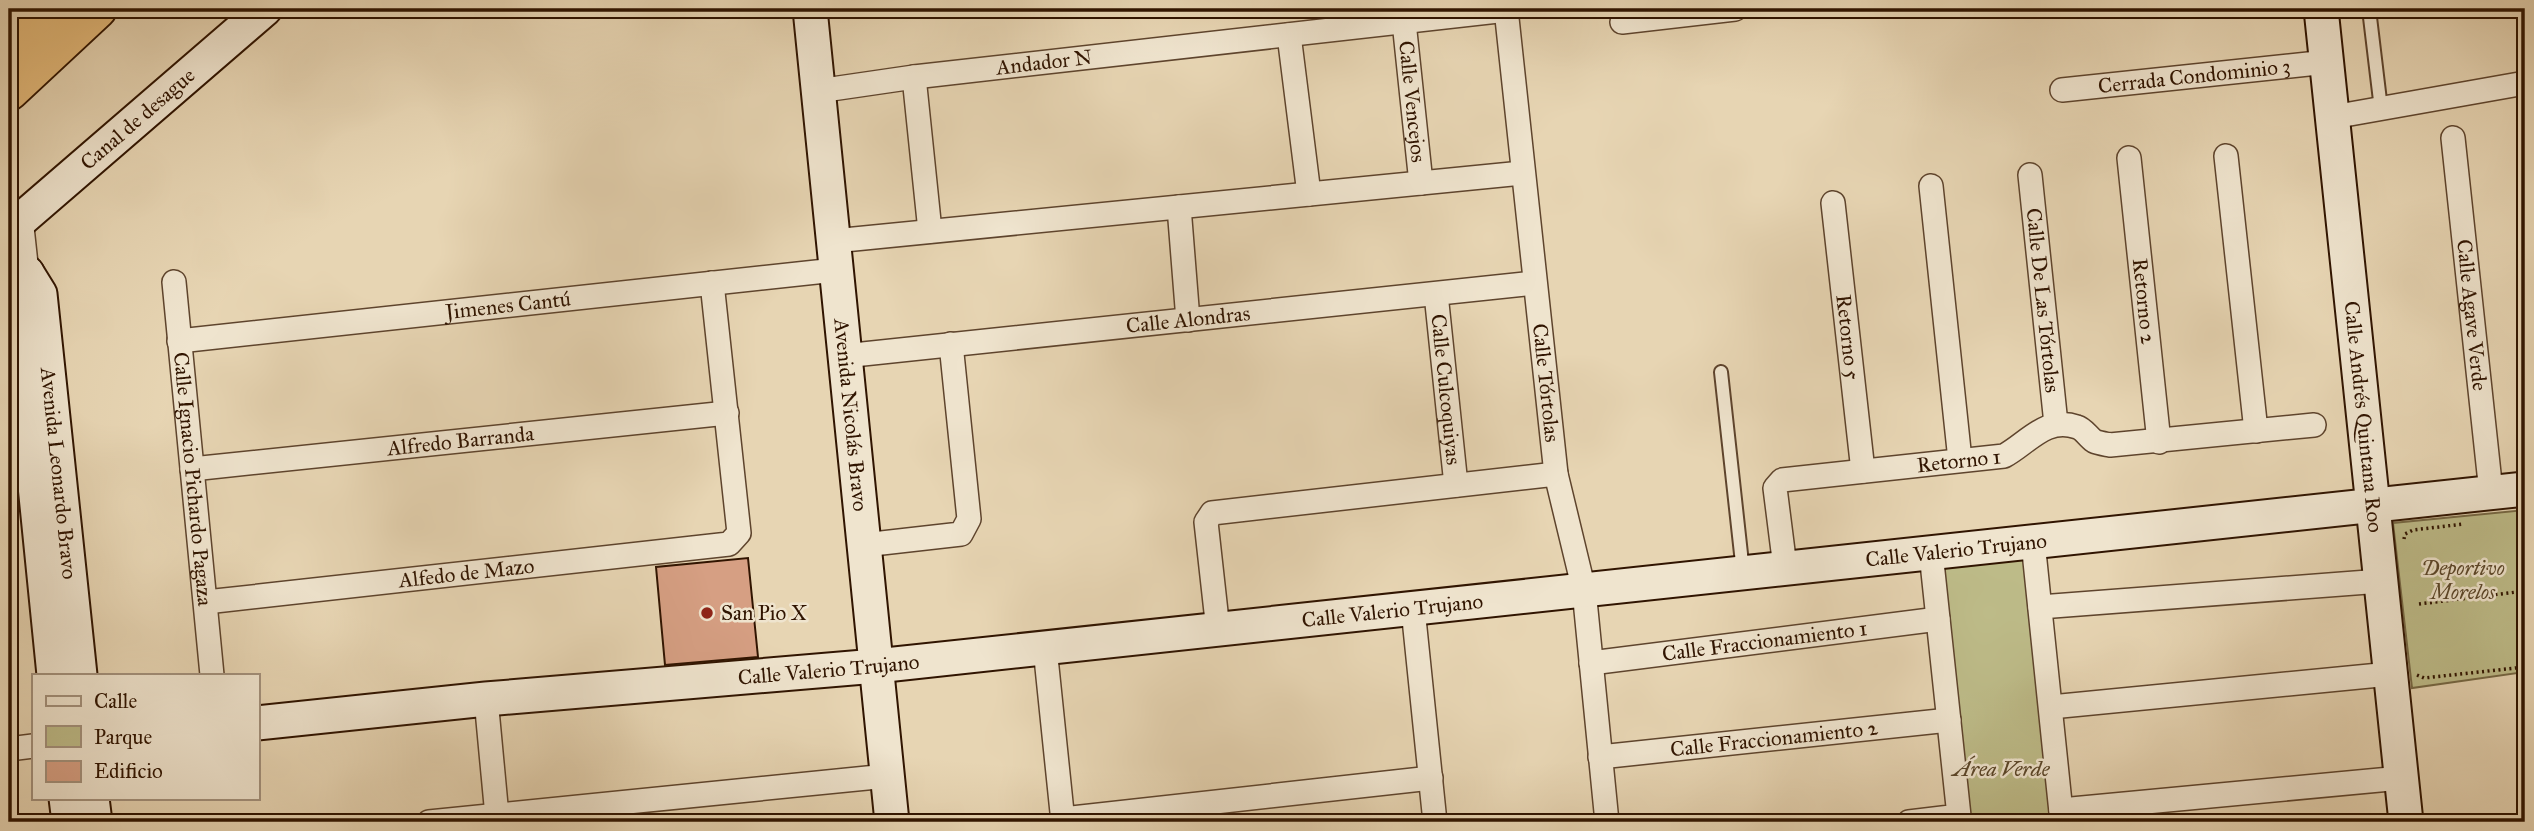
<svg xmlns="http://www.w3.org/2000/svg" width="2534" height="831" font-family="'IM FELL Great Primer',serif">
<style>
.green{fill:#bdbb88;stroke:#766844;stroke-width:2}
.building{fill:#d69f83;stroke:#301400;stroke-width:2}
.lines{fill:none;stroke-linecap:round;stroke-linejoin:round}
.lane-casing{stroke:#5e442d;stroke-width:16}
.street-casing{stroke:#5e442d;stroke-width:26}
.secondary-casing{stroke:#301400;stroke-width:37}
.highway-casing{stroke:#301400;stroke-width:42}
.path{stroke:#301400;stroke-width:3.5;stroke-dasharray:2 3.5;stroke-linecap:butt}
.lane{stroke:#efe4ce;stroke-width:12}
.street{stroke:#efe4ce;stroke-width:23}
.secondary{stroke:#efe4ce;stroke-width:33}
.highway{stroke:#e4ba7a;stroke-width:38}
.poi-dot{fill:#8f2418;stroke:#efe4ce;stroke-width:2.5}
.labels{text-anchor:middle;stroke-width:5;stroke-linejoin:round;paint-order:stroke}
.street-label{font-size:21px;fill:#301400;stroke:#efe4ce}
.park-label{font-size:21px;font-style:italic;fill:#5a4629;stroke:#efe4ce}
.poi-label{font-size:21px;fill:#301400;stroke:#efe4ce;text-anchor:start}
</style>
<rect width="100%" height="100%" fill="#e7d5b3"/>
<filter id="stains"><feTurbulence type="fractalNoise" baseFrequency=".00286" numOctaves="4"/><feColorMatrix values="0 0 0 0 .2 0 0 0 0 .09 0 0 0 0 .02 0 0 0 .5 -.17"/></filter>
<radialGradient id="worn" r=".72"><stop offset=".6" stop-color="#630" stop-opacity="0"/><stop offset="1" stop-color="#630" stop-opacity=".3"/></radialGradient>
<g class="green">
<path d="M 2525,510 L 2525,672 L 2412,688 L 2393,523 Z"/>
<path d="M 2024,558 L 2055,822 L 1957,822 L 1939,566 Z"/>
</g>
<path class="building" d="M 748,558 L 758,657 L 665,665 L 656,567 Z"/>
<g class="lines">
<defs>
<g id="lane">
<path d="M 2369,9 L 2381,109"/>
<path d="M 1721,372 L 1743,572"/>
</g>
<g id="street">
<path id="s1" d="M 1506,9 L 1556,474 L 1584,590 L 1607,822"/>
<path id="s2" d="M 1404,22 L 1421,183"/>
<path d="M 1622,22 L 1735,9"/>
<path d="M 1289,35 L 1309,194"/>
<path d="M 914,77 L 930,231"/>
<path id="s3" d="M 2062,90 L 2327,62"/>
<path id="s4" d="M 818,91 L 914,77 L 1507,10"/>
<path d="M 2333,117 L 2525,83"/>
<path id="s5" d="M 2453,138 L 2491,492"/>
<path d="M 2226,156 L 2256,431"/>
<path id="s6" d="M 2129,158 L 2159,442"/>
<path id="s7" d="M 2030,175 L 2056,424"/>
<path d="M 1931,186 L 1960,460"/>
<path id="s8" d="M 1833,203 L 1863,471"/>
<path d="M 1179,207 L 1188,320"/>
<path d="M 21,218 L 27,273"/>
<path d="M 834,241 L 1522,173"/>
<path id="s9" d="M 174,282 L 212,675"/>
<path id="s10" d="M 1436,294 L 1456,485"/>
<path id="s11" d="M 179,341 L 835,270"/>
<path id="s12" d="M 844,356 L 1534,283"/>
<path id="s13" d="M 192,469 L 727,413"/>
<path d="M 2033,542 L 2062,822"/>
<path d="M 864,545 L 961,534 L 969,519 L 951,344"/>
<path id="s14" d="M 1785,567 L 1775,488 L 1782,480 L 2004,456 C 2028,443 2046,416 2077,427 C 2084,429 2088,437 2094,441 C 2098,443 2105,444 2110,445 L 2314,425"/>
<path id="s15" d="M 206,602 L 729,544 L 739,533 L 712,283"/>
<path d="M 2040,607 L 2381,581"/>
<path d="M 1413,609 L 1435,822"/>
<path d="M 1218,630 L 1206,522 L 1212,513 L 1556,474"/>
<path d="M 1045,648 L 1063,822"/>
<path id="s16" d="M 1591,663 L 1938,619"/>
<path d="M 486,699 L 497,816"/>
<path d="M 2051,707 L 2390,674"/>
<path d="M 9,749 L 33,746"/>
<path id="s17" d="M 1600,757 L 1949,720"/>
<path d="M 2061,810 L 2401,778"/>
<path d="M 1063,819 L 1431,778"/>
<path d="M 429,822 L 887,776"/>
<path d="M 1909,822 L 1959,816 L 1931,553"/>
</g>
<g id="secondary">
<path id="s18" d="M 810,9 L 892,822"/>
<path id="s19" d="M 2321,9 L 2406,822"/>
<path id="s20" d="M 9,230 L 265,9"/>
<path id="s21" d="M 27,273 L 40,294 L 80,675"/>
<path d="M 27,273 L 16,296 L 54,675"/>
<path id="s22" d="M 257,723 L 486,699 L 876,666 L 2525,489"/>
<path d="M 66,798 L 69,822"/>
<path d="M 92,798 L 95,822"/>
</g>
<g id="highway">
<path d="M 9,54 L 58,9"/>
<path d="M 9,91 L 97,9"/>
</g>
</defs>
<use href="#lane" class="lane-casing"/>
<use href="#street" class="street-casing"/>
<use href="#secondary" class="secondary-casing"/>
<use href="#highway" class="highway-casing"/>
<g class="path">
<path d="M 2404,539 L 2405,534 L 2413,530 L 2464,524"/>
<path d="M 2419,604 L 2525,591"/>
<path d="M 2417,675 L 2424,678 L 2525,667"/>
</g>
<use href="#lane" class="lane"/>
<use href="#street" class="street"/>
<use href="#secondary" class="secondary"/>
<use href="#highway" class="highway"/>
</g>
<circle class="poi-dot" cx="707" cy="613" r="7"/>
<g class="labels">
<g class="street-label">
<text dy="7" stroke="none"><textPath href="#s4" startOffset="228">Andador N</textPath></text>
<text dy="7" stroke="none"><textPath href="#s3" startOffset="133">Cerrada Condominio 3</textPath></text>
<text dy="7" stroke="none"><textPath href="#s2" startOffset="80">Calle Vencejos</textPath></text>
<text dy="7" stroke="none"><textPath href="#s20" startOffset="170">Canal de desague</textPath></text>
<text dy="7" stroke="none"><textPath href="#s7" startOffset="126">Calle De Las Tórtolas</textPath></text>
<text dy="7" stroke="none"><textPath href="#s6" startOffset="144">Retorno 2</textPath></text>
<text dy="7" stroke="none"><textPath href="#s11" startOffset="331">Jimenes Cantú</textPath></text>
<text dy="7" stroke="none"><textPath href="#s5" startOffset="178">Calle Agave Verde</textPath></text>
<text dy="7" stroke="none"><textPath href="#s12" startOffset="346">Calle Alondras</textPath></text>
<text dy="7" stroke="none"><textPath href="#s8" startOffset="135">Retorno 5</textPath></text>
<text dy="7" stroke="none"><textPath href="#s1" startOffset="376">Calle Tórtolas</textPath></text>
<text dy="7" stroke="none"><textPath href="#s10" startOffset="96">Calle Culcoquiyas</textPath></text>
<text dy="7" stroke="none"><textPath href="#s19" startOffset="410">Calle Andrés Quintana Roo</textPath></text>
<text dy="7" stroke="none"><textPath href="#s18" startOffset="408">Avenida Nicolás Bravo</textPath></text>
<text dy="7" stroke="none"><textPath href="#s13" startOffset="270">Alfredo Barranda</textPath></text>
<text dy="7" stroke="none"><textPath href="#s14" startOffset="268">Retorno 1</textPath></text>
<text dy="7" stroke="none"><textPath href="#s21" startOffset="205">Avenida Leonardo Bravo</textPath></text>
<text dy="7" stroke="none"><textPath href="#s9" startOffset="198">Calle Ignacio Pichardo Pagaza</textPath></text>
<text dy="7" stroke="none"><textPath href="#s22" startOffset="1708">Calle Valerio Trujano</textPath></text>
<text dy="7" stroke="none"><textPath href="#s15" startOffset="262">Alfedo de Mazo</textPath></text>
<text dy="7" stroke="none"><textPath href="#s22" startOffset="1141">Calle Valerio Trujano</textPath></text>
<text dy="7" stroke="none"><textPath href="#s16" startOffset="175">Calle Fraccionamiento 1</textPath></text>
<text dy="7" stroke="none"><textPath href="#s22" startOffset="574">Calle Valerio Trujano</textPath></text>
<text dy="7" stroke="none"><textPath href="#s17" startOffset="175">Calle Fraccionamiento 2</textPath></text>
</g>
<g class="park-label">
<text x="2463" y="575">Deportivo<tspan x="2463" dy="24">Morelos</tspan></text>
<text x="2001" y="776">Área Verde</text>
</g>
<g class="poi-label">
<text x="721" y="620">San Pio X</text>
</g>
</g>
<rect width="2534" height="831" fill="none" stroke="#e7d5b3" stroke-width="35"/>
<rect x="10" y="10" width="2513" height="810" fill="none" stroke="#301400" stroke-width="3.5"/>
<rect x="18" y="18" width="2499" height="796" fill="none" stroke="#301400" stroke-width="2"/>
<rect x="32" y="674" width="228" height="126" fill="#efe4ce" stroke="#a3917c" stroke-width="2"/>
<rect x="46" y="696" width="35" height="10" fill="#efe4ce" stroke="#a3917c" stroke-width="2"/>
<text x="94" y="708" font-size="21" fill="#301400">Calle</text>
<rect x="46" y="726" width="35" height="21" fill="#bdbb88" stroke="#a3917c" stroke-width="2"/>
<text x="94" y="744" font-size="21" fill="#301400">Parque</text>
<rect x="46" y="761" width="35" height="21" fill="#d69f83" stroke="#a3917c" stroke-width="2"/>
<text x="94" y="778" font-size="21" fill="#301400">Edificio</text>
<rect width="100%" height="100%" filter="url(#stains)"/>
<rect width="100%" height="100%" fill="url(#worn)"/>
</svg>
